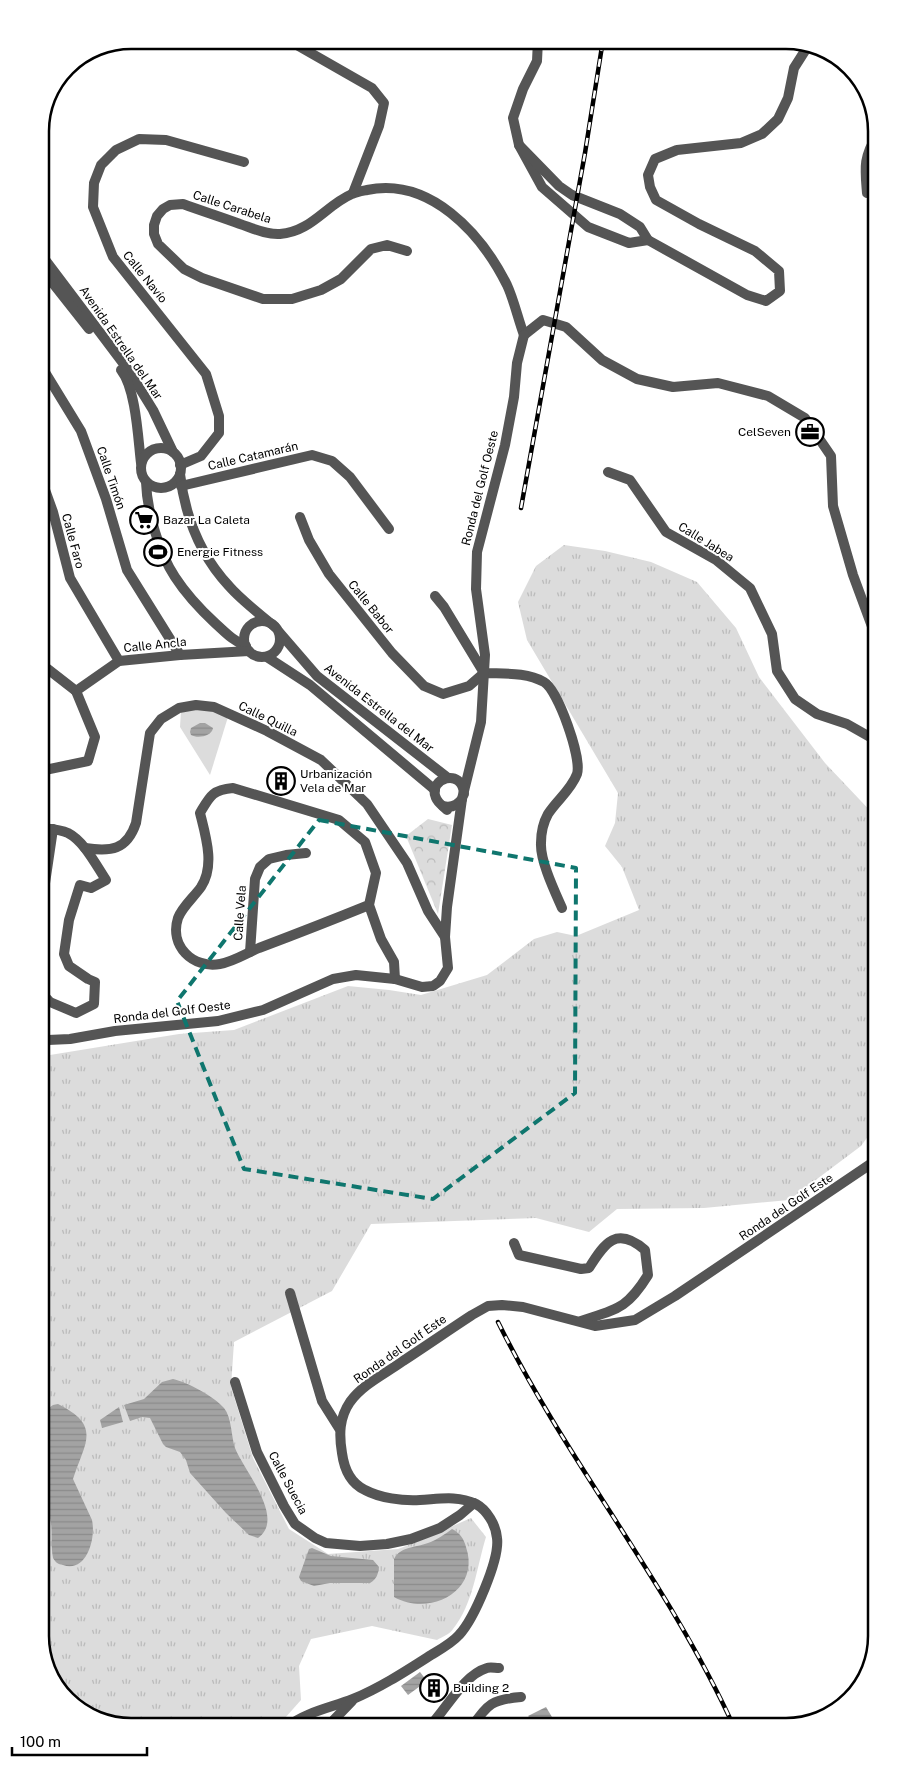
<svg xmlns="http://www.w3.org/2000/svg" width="917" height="1767" font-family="'Public Sans',sans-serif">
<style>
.grass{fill:url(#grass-tufts)}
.forest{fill:url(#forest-crowns)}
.garden{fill:#dcdcdc}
.water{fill:url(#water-rules)}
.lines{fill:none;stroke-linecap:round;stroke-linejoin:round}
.street{stroke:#555;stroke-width:10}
.rail-casing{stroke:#000;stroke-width:4.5}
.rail{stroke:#fff;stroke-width:2.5;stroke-dasharray:8;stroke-linecap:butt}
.marked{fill:none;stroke:#0f766e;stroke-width:4;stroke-dasharray:10 6;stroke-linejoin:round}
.labels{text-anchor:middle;stroke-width:4;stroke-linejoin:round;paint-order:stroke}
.street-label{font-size:12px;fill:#000;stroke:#fff}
.poi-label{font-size:12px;fill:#000;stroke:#fff;text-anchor:start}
.rim{fill:none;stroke:#000;stroke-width:2.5}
</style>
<defs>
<pattern id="grass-tufts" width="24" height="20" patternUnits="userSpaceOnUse" patternTransform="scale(1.25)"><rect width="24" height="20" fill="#dcdcdc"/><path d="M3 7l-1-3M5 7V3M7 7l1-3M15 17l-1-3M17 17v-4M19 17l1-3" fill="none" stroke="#bbb"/></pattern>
<pattern id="forest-crowns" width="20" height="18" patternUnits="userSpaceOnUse" patternTransform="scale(1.25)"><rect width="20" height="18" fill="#dcdcdc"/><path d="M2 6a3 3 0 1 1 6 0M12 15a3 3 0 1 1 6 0" fill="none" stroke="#bbb"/></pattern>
<pattern id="water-rules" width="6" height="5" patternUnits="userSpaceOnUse" patternTransform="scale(1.25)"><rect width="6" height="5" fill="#a3a3a3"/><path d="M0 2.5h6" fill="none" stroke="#8b8b8b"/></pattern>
</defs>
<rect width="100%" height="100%" fill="#fff"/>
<path class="grass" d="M 564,545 L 605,551 L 651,562 L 697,582 L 736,628 L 759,677 L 825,763 L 877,818 L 877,1124 L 861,1146 L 789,1200 L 704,1208 L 617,1209 L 589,1232 L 536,1218 L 371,1224 L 332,1291 L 234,1342 L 231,1387 L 253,1458 L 289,1529 L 328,1554 L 398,1549 L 414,1543 L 471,1518 L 486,1537 C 477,1566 473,1605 453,1629 C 450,1634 442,1637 437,1640 L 372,1626 L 311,1639 L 299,1666 L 301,1700 L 277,1727 L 125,1727 L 76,1708 L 47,1671 L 40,1636 L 40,1053 L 50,1055 L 179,1034 L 234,1030 L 348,986 L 389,990 L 421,995 L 487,975 L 534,939 L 557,932 L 576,936 L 639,910 L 622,867 L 605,846 L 615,823 L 618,793 L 527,640 L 518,602 L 536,566 Z"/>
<g class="forest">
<path d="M 40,501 L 49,532 L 40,535 Z"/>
<path d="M 428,819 L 452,825 L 438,914 L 406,836 Z"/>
</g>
<path class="garden" d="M 195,706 L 215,710 L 228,717 L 210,775 L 180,727 L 181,711 Z"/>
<g class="water">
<path d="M 200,723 L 205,723 L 213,728 C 212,736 198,739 191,735 L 190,732 L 191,728 Z"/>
<path d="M 173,1379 C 187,1382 215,1397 224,1408 C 232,1418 231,1436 235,1448 C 244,1471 286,1518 258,1538 L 249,1535 L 226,1513 L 190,1473 L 186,1460 L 180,1452 L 166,1447 L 163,1444 L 150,1418 L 142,1417 L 130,1421 L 124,1405 L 144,1399 L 162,1382 Z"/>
<path d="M 58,1404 C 102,1426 85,1442 73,1479 L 92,1520 C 96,1538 87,1573 63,1565 C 58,1564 56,1563 53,1558 C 49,1536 57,1518 40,1500 L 40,1414 L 53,1405 Z"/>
<path d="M 119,1407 L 123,1422 L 102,1428 L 100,1420 Z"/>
<path d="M 452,1529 C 460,1533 464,1539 466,1547 C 481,1591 430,1617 394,1597 L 394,1559 C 401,1546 415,1548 428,1543 C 437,1540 445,1534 452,1529 Z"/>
<path d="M 312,1548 L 331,1556 L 373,1560 L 379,1567 C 378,1574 377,1579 370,1583 L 330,1583 L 314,1586 L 301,1581 L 299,1577 L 309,1549 Z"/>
<path d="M 420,1672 L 427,1681 L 408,1695 L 401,1686 Z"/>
<path d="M 546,1707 L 555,1722 L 539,1727 L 528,1716 Z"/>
</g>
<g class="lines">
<g class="street">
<path d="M 288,40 L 372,88 L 384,103 L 379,126 L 353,193"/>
<path d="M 538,40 L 537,61 L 523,89 L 513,118 L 519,145 L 542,187 L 588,227 L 629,243 L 648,240"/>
<path d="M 519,145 L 559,186 L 572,195 L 620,214 L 640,227 L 648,240 L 747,295 L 766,301 L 780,291 L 779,271 L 755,251 L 699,224 L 656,200 L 650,187 L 648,175 L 655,159 L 677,150 L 741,143 L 762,134 L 778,119 L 788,98 L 794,68 L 808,46"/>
<path d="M 867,193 C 865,168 863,158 877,135"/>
<path d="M 407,251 L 387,245 L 371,249 L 341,279 L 321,290 L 292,299 L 263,299 L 202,278 L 184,269 L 158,244 L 154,234 L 154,225 L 157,216 L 163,209 L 170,205 L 183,204 C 202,211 221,217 240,224 C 252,228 267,235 280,234 C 311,232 326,205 352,194 C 356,192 362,191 367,190 C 430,177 481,233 507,285 C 514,300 518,319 524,335"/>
<path d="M 40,253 L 129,371 L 153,410 L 173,452"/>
<path d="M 40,267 L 89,329"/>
<path d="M 524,335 L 543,320 L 566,327 L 602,360 L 637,379 L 673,387 L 718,383 L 768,396 L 805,418 L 831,456 L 833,506 L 853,575 L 877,640"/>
<path d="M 40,364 L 81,431 L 106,499 L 127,570 L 180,655"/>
<path d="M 121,370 C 136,389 138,438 141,463"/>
<circle cx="161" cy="468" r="20"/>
<path d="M 180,465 L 201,456 L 219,433 L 219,416 L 206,374 L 113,257 L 93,207 L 94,183 L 101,165 L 116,150 L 139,139 L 166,140 L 244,162"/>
<path d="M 608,472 L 630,480 L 666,532 L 716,560 L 750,588 L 772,634 L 777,671 L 795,699 L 817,714 L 847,724 L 877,741"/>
<path d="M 180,474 C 185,516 200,555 229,586 C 242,601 260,614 275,627"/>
<path d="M 40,476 L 53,512 L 70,578 L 119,661"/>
<path d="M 146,482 C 147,511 159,553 175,577 C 186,594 201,610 215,623 C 225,632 233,641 246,646"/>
<path d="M 181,486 L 312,455 L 332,461 L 350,477 L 389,529"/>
<path d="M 300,517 L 309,540 L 329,574 L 392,653 L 424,686 L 443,694 L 469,686 L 484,673 C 504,674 526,672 544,682 C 558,690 582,758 577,774 C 571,790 557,800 548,814 C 543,823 541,833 541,843 C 540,861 555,892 562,908"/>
<path d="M 435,596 L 444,607 L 484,673"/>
<circle cx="262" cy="639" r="18"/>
<path d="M 279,632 L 317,676 L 448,778"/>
<path d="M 267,657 L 310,685 L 435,790"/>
<path d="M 40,663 L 76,691"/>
<path d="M 76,691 L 119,661 L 180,655 L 249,651"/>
<path d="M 40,771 L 88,761 L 95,737 L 76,691"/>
<path d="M 443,806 C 451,808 457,806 462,799 L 481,722 L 485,655 L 476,589 L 477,552 L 505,445 L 514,397 L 517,363 L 524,335"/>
<path d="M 447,810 C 443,806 438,803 436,798 C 427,778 463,767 464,794"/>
<path d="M 85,848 C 111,852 127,850 136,823 L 150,733 L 161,719 L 179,708 L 196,705 L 214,707 L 267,731 L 321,760 L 367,804 L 407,863 L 428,911 L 445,937"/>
<path d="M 369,905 C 332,920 296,934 259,948 C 247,953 233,962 220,964 C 193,969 169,946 178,918 C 182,907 194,897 201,887 C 215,866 206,837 200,813 C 210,796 212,790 233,788 L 339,820 L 365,842 L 376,873 L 369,905 L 381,939 L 394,962 L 395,979"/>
<path d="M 40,917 L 53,829"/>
<path d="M 250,952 L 255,879 L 260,867 L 269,859 L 286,855 L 306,853"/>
<path d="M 40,991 L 50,1002 L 76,1013 L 94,1004 L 95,982 L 88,979 L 69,966 L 64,954 L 69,920 L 80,885 L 91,888 L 106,880 C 96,865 84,841 68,833 C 59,829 49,829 40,828"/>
<path d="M 40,1037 L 48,1040 L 70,1039 L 115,1031 L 218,1021 L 263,1010 L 333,979 L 356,975 L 395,979 L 422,987 L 433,986 L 440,981 L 448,968 L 445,937 L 447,907 L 462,799"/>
<path d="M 514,1243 L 519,1255 L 581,1269 L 589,1268 C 605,1242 617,1226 645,1250 L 648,1275 C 627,1309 617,1309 581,1321"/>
<path d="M 290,1293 L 322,1401 L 339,1428"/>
<path d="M 235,1382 L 257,1452 L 284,1506 L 295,1524 L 315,1538 L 326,1543 L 360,1546 L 387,1544 L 411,1539 L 440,1528 L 460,1515 L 474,1503"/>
<path d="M 287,1727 C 306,1712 330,1708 353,1699 C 380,1688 406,1671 431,1655 C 441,1649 452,1643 459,1635 C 474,1619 500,1559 497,1538 C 496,1525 487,1510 476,1504 C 457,1495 439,1499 420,1500 C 402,1501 380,1498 365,1490 C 350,1483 344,1468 342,1453 C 339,1435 339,1418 350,1402 C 363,1384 385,1374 403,1361 C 426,1346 449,1330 472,1315 L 488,1306 L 502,1305 L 523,1307 L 595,1326 L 635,1320 L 675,1296 L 875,1161 L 877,1159"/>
<path d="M 327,1727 L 352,1701"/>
<path d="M 429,1727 C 446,1710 463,1675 487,1668 C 490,1667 495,1668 499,1668"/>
<path d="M 472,1727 C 487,1704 493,1699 521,1697"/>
</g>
<defs>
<g id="rail">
<path d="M 521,508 L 585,153 L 603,40"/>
<path d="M 498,1322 C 567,1462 669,1584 734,1727"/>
</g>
</defs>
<use href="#rail" class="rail-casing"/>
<use href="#rail" class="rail"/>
</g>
<path class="marked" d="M 319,820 L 576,868 L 575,1093 L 433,1199 L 244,1169 L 177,1001 Z"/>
<defs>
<symbol id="office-ring" viewBox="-11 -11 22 22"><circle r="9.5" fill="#fff" stroke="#000" stroke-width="1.5"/><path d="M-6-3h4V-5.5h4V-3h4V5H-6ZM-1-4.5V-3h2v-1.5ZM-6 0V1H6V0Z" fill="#000"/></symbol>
<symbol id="supermarket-ring" viewBox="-11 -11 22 22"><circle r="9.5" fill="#fff" stroke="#000" stroke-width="1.5"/><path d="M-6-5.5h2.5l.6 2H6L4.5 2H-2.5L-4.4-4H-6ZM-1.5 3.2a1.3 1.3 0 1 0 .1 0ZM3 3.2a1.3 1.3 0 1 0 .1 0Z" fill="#000"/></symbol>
<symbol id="stadium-ring" viewBox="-11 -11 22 22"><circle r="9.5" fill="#fff" stroke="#000" stroke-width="1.5"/><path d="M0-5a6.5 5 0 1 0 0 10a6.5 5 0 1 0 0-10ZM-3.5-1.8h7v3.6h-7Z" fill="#000"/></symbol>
<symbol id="building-ring" viewBox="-11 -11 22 22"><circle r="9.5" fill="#fff" stroke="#000" stroke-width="1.5"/><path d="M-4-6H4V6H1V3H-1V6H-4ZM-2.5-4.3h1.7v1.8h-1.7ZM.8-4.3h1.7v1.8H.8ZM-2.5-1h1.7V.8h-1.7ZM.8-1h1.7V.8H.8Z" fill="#000"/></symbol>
</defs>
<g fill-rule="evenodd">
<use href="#office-ring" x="794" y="416" width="32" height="32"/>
<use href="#supermarket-ring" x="128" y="504" width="32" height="32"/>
<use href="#stadium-ring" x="142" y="536" width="32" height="32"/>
<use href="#building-ring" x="265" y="765" width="32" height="32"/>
<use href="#building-ring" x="418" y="1672" width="32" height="32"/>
</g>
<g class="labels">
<g class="street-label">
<text transform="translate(232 207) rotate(18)" y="4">Calle Carabela</text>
<text transform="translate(145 277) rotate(51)" y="4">Calle Navío</text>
<text transform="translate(121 343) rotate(55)" y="4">Avenida Estrella del Mar</text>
<text transform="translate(253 456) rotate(-13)" y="4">Calle Catamarán</text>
<text transform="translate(111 478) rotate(71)" y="4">Calle Timón</text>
<text transform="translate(480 488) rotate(-76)" y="4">Ronda del Golf Oeste</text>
<text transform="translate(73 541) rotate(75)" y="4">Calle Faro</text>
<text transform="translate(706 542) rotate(32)" y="4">Calle Jabea</text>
<text transform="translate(371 607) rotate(51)" y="4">Calle Babor</text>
<text transform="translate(155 645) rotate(-6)" y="4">Calle Ancla</text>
<text transform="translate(379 708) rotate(38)" y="4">Avenida Estrella del Mar</text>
<text transform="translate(268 719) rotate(26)" y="4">Calle Quilla</text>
<text transform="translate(240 913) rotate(-86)" y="4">Calle Vela</text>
<text transform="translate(172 1012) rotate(-7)" y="4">Ronda del Golf Oeste</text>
<text transform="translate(786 1207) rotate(-34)" y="4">Ronda del Golf Este</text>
<text transform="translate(400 1349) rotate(-35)" y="4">Ronda del Golf Este</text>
<text transform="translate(288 1483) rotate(62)" y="4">Calle Suecia</text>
</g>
<g class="poi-label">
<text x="791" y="436" text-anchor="end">CelSeven</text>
<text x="163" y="524">Bazar La Caleta</text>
<text x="177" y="556">Energie Fitness</text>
<text x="300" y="778">Urbanización<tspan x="300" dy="14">Vela de Mar</tspan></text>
<text x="453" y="1692">Building 2</text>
</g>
</g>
<path d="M0 0H917V1767H0ZM131 49H786A82 82 0 0 1 868 131V1636A82 82 0 0 1 786 1718H131A82 82 0 0 1 49 1636V131A82 82 0 0 1 131 49Z" fill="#fff" fill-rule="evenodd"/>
<path class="rim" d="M131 49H786A82 82 0 0 1 868 131V1636A82 82 0 0 1 786 1718H131A82 82 0 0 1 49 1636V131A82 82 0 0 1 131 49Z"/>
<path d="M12 1747v8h135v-8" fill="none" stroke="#000000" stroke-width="2.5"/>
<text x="20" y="1747" font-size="15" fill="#000000" stroke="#ffffff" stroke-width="4" paint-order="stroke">100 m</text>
</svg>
